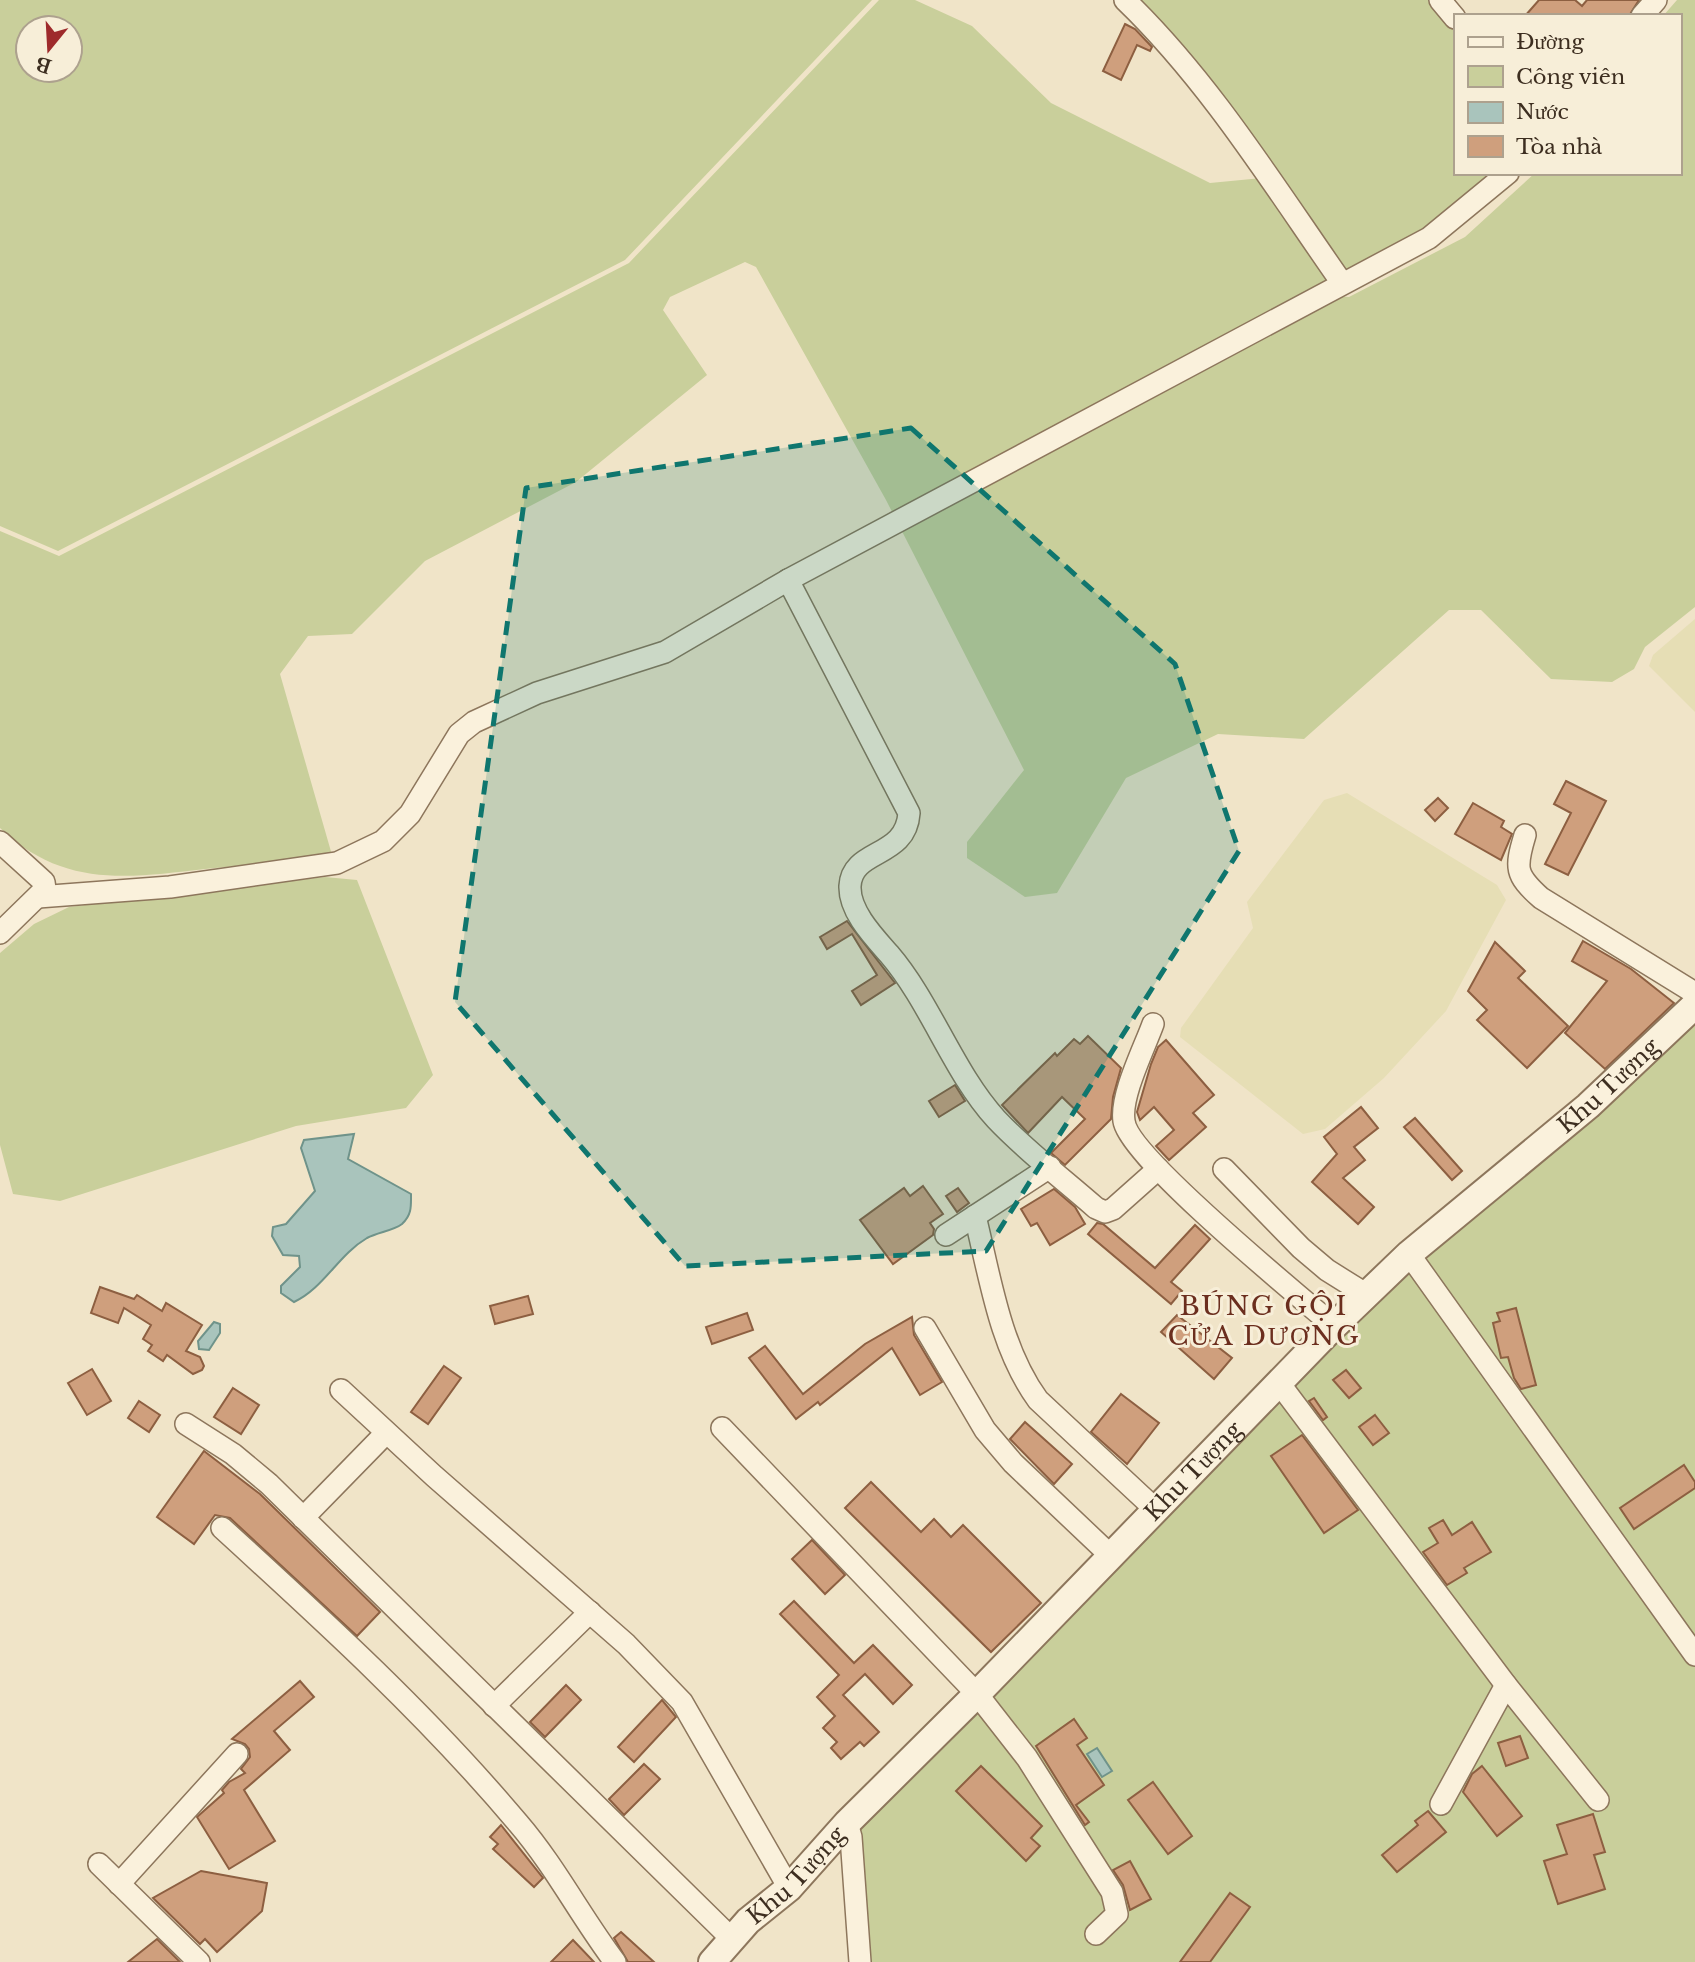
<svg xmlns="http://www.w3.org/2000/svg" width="1695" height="1962" font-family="'Libre Baskerville',serif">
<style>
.farmland{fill:#e6deb5}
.green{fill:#c9cf9b;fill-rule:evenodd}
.water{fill:#a9c4bc;stroke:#6f938a;stroke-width:2}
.building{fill:#cf9f7d;stroke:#8d5f41;stroke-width:2}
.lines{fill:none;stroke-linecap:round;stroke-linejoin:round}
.minor-casing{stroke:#8d765c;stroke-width:24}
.tertiary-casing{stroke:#8d765c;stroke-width:30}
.minor{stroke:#faf1dc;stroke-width:21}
.tertiary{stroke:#faf1dc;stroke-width:26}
.marked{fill:#0f766e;fill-opacity:0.2;stroke:#0f766e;stroke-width:5;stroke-dasharray:14 9;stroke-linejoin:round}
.labels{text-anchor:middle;stroke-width:6;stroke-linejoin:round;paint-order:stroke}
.street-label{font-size:23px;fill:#3d2e20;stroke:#f7eed8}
.quarter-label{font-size:26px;letter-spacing:2px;fill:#6b2e1e;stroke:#f7eed8}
</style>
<rect width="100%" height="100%" fill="#f0e4c8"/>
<g class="farmland">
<path d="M 1695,619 L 1695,712 L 1649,666 L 1653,655 Z"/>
<path d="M 1347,793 L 1497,885 L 1506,900 L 1446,1011 L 1384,1078 L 1325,1129 L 1303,1134 L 1180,1037 L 1181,1028 L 1253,928 L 1247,902 L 1324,800 Z"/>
</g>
<g class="green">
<path d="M 0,0 L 872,0 L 625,260 L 58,551 L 0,526 ZM 70,28 L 70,70 L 28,70 L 28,28 Z"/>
<path d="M 879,0 L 915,0 L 972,26 L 1051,103 L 1210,183 L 1262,178 L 1337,296 L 1349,297 L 1465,237 L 1535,173 L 1679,173 L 1679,16 L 1663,16 L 1677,0 L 1695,0 L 1695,607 L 1645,647 L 1634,669 L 1612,682 L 1551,679 L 1481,610 L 1449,610 L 1304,739 L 1218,734 L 1126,778 L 1057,893 L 1025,897 L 967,858 L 967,842 L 1024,770 L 886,500 L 756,267 L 745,262 L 670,297 L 663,310 L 707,375 L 576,482 L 425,561 L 352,634 L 308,636 L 280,674 L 332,855 C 290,860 248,865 205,869 C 127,878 63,888 0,828 L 0,531 L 59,556 L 629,263 Z"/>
<path d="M 1132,0 L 1431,0 L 1455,29 L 1455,173 L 1498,173 L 1425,233 L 1347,274 Z"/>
<path d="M 325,877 L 357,880 L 433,1075 L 406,1108 L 296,1126 L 60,1201 L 13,1194 L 0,1145 L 0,953 L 34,924 L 69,907 Z"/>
<path d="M 1695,1014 L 1695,1962 L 863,1962 L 859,1826 L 1366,1309 L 1633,1079 Z"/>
</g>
<g class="water">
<path d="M 354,1134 L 348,1159 L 411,1194 C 411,1206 412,1215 402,1224 C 393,1231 378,1232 367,1238 C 338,1255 324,1288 294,1302 L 281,1293 L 281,1286 L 300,1267 L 299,1256 L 283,1255 L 272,1236 L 273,1227 L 286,1224 L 315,1191 L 301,1148 L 304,1140 Z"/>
<path d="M 214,1322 L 220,1324 L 220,1333 L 209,1350 L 199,1349 L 198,1341 Z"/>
<path d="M 1097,1748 L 1112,1771 L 1102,1777 L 1087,1754 Z"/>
</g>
<g class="building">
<path d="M 1539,0 L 1575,0 L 1582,6 L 1587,0 L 1639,0 L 1629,16 L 1525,16 Z"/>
<path d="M 1125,24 L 1135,29 L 1152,47 L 1150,51 L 1137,45 L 1121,80 L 1103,71 Z"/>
<path d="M 1566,781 L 1606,801 L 1568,875 L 1545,864 L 1571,813 L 1554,804 Z"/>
<path d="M 1438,798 L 1448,808 L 1435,821 L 1425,810 Z"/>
<path d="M 1473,803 L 1504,821 L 1501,827 L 1512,834 L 1501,860 L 1455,834 Z"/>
<path d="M 847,921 L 895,983 L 861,1005 L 852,991 L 877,975 L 852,934 L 827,949 L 820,937 Z"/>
<path d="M 1583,941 L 1631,969 L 1674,1003 L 1605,1069 L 1565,1033 L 1607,981 L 1572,961 Z"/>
<path d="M 1495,942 L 1525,971 L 1518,978 L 1568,1026 L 1527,1068 L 1477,1020 L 1487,1010 L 1468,991 Z"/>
<path d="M 1088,1036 L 1121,1068 L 1113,1097 L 1111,1119 L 1065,1165 L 1051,1153 L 1085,1119 L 1062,1097 L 1028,1133 L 1002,1105 L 1055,1053 L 1057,1056 L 1074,1039 L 1080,1044 Z"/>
<path d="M 1166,1040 L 1214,1095 L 1193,1113 L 1206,1127 L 1169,1160 L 1156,1146 L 1174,1130 L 1154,1107 L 1140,1120 L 1137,1112 L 1151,1064 L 1158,1047 Z"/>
<path d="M 955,1085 L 965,1101 L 939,1117 L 929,1101 Z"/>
<path d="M 1361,1107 L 1378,1128 L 1354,1147 L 1365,1160 L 1343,1178 L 1374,1207 L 1358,1224 L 1312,1182 L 1337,1154 L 1324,1137 Z"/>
<path d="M 1415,1118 L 1462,1171 L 1452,1180 L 1404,1127 Z"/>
<path d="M 923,1186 L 943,1214 L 930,1223 L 934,1229 L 933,1235 L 893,1264 L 860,1220 L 904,1188 L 910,1196 Z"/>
<path d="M 958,1188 L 969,1203 L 957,1212 L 946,1196 Z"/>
<path d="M 1054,1189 L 1075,1207 L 1085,1224 L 1050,1245 L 1037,1223 L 1031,1226 L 1021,1209 Z"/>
<path d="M 1097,1223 L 1103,1224 L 1155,1268 L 1195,1225 L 1210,1239 L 1171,1282 L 1182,1291 L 1171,1304 L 1088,1234 Z"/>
<path d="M 100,1287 L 134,1299 L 137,1295 L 162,1311 L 166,1303 L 202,1325 L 186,1351 L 200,1357 L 204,1366 L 202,1370 L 193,1374 L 167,1355 L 163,1361 L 148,1351 L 152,1345 L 143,1339 L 151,1325 L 124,1308 L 118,1323 L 91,1313 Z"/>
<path d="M 528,1296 L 533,1314 L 495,1324 L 490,1306 Z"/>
<path d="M 1516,1308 L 1536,1385 L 1521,1389 L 1514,1378 L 1508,1357 L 1501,1358 L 1493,1323 L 1500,1321 L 1497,1313 Z"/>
<path d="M 747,1313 L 753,1330 L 712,1344 L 706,1327 Z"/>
<path d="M 1177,1315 L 1232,1358 L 1214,1379 L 1161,1332 Z"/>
<path d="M 912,1317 L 914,1335 L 942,1382 L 920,1395 L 892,1348 L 820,1405 L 818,1402 L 796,1419 L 749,1358 L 765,1346 L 803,1394 L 865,1344 Z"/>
<path d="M 444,1366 L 461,1378 L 428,1424 L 411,1412 Z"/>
<path d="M 92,1369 L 111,1401 L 87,1415 L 68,1383 Z"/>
<path d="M 1346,1370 L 1361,1388 L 1349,1398 L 1333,1380 Z"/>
<path d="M 233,1388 L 259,1405 L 241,1434 L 214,1417 Z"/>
<path d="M 1121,1394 L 1159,1423 L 1127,1464 L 1091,1432 Z"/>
<path d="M 1314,1398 L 1327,1417 L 1323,1420 L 1309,1401 Z"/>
<path d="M 139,1401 L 160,1415 L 149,1432 L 128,1418 Z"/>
<path d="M 1375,1415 L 1389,1433 L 1373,1445 L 1359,1427 Z"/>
<path d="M 1025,1422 L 1072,1464 L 1054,1484 L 1010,1439 Z"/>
<path d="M 1302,1435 L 1358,1510 L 1324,1533 L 1271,1456 Z"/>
<path d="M 204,1451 L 260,1494 L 380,1612 L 357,1636 L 230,1518 L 215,1515 L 194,1544 L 157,1517 Z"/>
<path d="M 1684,1465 L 1695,1482 L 1695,1488 L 1634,1529 L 1620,1508 Z"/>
<path d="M 871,1482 L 921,1532 L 934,1519 L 951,1537 L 963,1525 L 1041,1603 L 991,1652 L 845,1508 Z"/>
<path d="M 1443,1520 L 1452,1535 L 1472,1522 L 1491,1552 L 1464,1568 L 1467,1573 L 1447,1585 L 1423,1552 L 1438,1543 L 1429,1528 Z"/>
<path d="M 812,1540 L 845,1575 L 825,1594 L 792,1559 Z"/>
<path d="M 794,1601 L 854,1663 L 873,1645 L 912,1685 L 893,1704 L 865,1674 L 843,1695 L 879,1732 L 864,1746 L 860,1742 L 841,1759 L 831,1748 L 837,1742 L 823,1728 L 835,1716 L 817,1697 L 839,1675 L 780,1614 Z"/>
<path d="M 300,1681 L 314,1697 L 274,1731 L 290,1750 L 244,1790 L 275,1841 L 229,1869 L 197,1817 L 224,1793 L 222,1790 L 229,1782 L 245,1773 L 241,1769 L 250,1757 L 249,1749 L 245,1744 L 232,1739 Z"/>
<path d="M 566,1685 L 581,1700 L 545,1737 L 530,1722 Z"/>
<path d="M 662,1700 L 676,1717 L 634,1762 L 618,1747 Z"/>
<path d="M 1074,1719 L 1087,1738 L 1077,1745 L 1104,1785 L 1076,1805 L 1089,1822 L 1085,1825 L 1036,1746 Z"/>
<path d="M 1520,1736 L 1528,1758 L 1506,1766 L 1498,1743 Z"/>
<path d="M 644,1764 L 660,1779 L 624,1815 L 609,1799 Z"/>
<path d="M 981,1766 L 1042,1826 L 1031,1838 L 1040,1846 L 1026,1861 L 956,1791 Z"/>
<path d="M 1482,1766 L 1522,1816 L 1497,1836 L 1463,1792 L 1472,1774 Z"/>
<path d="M 1153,1782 L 1192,1836 L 1168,1854 L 1128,1800 Z"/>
<path d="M 1428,1811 L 1446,1832 L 1397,1872 L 1382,1855 L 1418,1825 L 1415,1821 Z"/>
<path d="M 1593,1814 L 1605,1852 L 1594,1855 L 1605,1889 L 1558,1904 L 1544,1861 L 1567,1854 L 1557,1825 Z"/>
<path d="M 501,1825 L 543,1878 L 534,1887 L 493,1849 L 498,1844 L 490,1837 Z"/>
<path d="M 1130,1861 L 1151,1899 L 1130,1910 L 1123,1885 L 1113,1870 Z"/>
<path d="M 201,1871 L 267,1883 L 262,1911 L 217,1952 L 205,1939 L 200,1944 L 153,1898 Z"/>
<path d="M 1230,1893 L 1250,1907 L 1210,1962 L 1180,1962 Z"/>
<path d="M 621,1932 L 654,1962 L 628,1962 L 614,1938 Z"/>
<path d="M 157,1939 L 180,1962 L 128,1962 Z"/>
<path d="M 573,1940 L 594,1962 L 551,1962 Z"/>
</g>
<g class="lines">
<defs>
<g id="minor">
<path d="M 1125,0 C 1210,82 1274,186 1342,283"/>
<path d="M 1440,0 L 1455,18"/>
<path d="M 1642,16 L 1656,0"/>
<path d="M 788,580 L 909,813 C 906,859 852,848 850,886 C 849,911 873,936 889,954 C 931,1003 953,1072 996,1119 C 1026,1151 1063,1179 1096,1208 L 1105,1212 L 1113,1209 L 1158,1169"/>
<path d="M 1525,835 C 1515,868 1515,875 1541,898 L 1695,993"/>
<path d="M 0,842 L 44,882 L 45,889 L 0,933"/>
<path d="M 38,897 L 170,887 L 337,863 L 383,841 L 410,814 L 459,734 L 474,722 L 537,693 L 665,652 L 788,580 L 1429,238 L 1508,173"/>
<path d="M 1153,1024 C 1144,1049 1120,1096 1124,1121 C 1128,1156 1299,1296 1334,1326"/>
<path d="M 1224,1169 L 1301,1248 L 1327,1270 L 1367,1295"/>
<path d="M 975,1216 C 990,1277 1000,1348 1038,1400 L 1155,1509"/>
<path d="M 946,1235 L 1050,1167"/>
<path d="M 1409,1254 L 1695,1655"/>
<path d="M 925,1328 L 985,1430 L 1013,1463 L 1111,1556"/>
<path d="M 1279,1383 L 1506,1685 L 1598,1800"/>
<path d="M 341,1390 L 434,1476 L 626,1644 L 682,1702 L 789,1888"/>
<path d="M 186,1424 L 233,1454 L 269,1484 L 733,1940"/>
<path d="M 722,1428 L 977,1694 L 1027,1758 L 1112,1892 L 1117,1914 L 1096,1934"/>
<path d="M 303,1518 L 386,1433"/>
<path d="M 222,1528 C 325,1622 428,1716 518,1823 C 555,1866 581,1917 615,1962"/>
<path d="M 494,1706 L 590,1612"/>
<path d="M 1441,1804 L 1506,1685"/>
<path d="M 847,1823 L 851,1837 L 860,1962"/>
<path d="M 99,1864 L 199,1962"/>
<path d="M 119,1884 L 237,1754"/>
</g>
<g id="tertiary">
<path id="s1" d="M 712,1962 L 748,1921 L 789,1888 L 847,1823 L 977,1694 L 1334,1326 L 1409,1254 L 1588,1106 L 1695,1005"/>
</g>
</defs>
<use href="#minor" class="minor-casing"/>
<use href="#tertiary" class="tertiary-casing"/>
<use href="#minor" class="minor"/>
<use href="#tertiary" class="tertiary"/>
</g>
<path class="marked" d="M 911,428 L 1175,664 L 1239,851 L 986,1251 L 685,1266 L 455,1002 L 526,488 Z"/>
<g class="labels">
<g class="street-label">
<text dy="8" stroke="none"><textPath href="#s1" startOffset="1255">Khu Tượng</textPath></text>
<text dy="8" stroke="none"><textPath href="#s1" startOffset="688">Khu Tượng</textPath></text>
<text dy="8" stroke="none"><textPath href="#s1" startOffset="121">Khu Tượng</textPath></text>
</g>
<g class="quarter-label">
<text x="1264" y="1315">BÚNG GỘI<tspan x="1264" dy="30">CỬA DƯƠNG</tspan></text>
</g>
</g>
<rect x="1454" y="14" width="228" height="161" fill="#f7eed8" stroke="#ada18e" stroke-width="2"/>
<rect x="1468" y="37" width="35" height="10" fill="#faf1dc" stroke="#ada18e" stroke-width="2"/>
<text x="1516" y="49" font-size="21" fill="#3d2e20">Đường</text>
<rect x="1468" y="66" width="35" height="21" fill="#c9cf9b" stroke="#ada18e" stroke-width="2"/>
<text x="1516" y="84" font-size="21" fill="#3d2e20">Công viên</text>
<rect x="1468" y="102" width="35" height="21" fill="#a9c4bc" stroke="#ada18e" stroke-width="2"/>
<text x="1516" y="119" font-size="21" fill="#3d2e20">Nước</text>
<rect x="1468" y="136" width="35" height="21" fill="#cf9f7d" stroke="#ada18e" stroke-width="2"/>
<text x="1516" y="154" font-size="21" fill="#3d2e20">Tòa nhà</text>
<g transform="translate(49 49) rotate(198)"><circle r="33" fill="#f7eed8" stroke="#ada18e" stroke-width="2"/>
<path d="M0-5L12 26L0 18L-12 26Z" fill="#9e2a2b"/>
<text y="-10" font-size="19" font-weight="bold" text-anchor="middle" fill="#3d2e20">B</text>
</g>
</svg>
